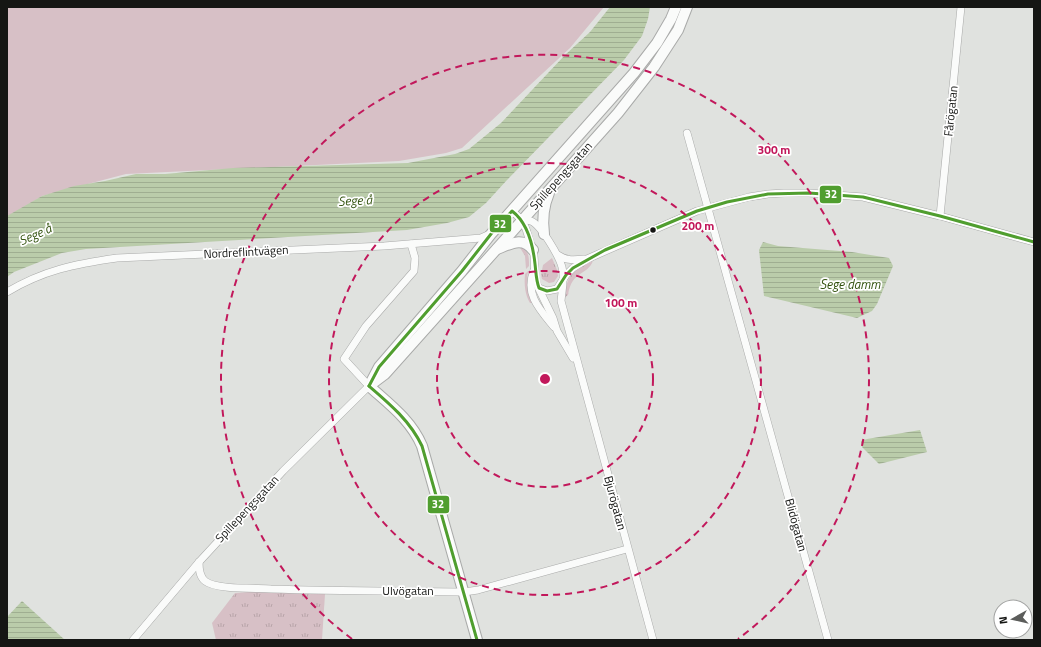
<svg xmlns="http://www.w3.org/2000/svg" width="1041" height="647" font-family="'Titillium Web',sans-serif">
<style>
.grass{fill:url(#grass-tufts)}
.park{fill:#d7c0c6}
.water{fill:url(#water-rules)}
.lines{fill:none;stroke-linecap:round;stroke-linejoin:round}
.street-casing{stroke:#a9aaa9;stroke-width:8}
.secondary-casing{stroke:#a9aaa9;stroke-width:12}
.street{stroke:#fafbfa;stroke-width:7}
.secondary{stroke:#fafbfa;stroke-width:10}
.bus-1-casing{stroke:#fff;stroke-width:6}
.bus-1{stroke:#509e2f;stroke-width:3}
.ring{fill:none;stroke:#c2185b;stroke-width:2;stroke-dasharray:7 5}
.bus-dot{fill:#151614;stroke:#fff;stroke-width:1.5}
.labels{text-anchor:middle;stroke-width:3.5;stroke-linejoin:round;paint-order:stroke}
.street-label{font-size:12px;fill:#151614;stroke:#fff}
.water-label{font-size:13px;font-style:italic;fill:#33530f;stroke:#fff}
.centre{fill:#c2185b;stroke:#fff;stroke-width:2}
.ring-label{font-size:12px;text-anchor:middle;font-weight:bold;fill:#c2185b;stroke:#fff;stroke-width:3.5;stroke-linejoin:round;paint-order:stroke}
.line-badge{stroke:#fff;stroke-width:1.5}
.badge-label{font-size:11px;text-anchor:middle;font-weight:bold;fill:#fff}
</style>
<defs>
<pattern id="grass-tufts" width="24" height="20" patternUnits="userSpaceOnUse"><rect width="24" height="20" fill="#d7c0c6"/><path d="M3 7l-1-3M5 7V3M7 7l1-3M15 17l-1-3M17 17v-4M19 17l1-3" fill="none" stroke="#b8a4a9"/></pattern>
<pattern id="water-rules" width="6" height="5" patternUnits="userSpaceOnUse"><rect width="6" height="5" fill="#baccaa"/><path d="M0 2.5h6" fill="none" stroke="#9fae91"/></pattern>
</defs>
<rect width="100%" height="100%" fill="#e0e2df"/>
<g class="grass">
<path d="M 519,246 C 529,250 529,256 529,266 L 526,269 L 525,256 Z"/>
<path d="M 552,258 L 557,270 L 558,276 L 554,282 L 549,283 L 542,279 L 541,275 L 543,265 Z"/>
<path d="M 593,261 C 587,276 572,270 568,295 L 564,298 C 567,275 572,271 593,261 Z"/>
<path d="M 528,271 C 526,283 529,291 533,303 L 530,303 C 525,295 524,284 525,274 Z"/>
<path d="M 262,591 L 325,594 L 322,640 L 216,640 L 212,623 L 235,593 Z"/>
</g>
<path class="park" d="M 7,7 L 604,7 L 570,48 L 462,148 L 446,153 L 399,161 L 126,174 L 42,196 L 7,218 Z"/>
<g class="water">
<path d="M 610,7 L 650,7 L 648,19 L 642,36 L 624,60 L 507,180 L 486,203 L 469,217 L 447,223 L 407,230 L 86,249 L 62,253 L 14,272 L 7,277 L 7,216 L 42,196 L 74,186 L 105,181 L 136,174 L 165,174 L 233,168 L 408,163 L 455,154 L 469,149 L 501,123 L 565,55 L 590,32 Z"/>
<path d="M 763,242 L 778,246 L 852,252 L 889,258 L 893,266 L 877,304 L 872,311 L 857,318 L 764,296 L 759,250 Z"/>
<path d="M 920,430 L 927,452 L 879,464 L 862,447 L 861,441 L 867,439 Z"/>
<path d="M 22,601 L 65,640 L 7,639 L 7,617 Z"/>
</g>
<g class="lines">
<defs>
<g id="street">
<path d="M 687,133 L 828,640"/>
<path d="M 512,211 L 522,220 L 526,229 L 534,255 L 535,277 L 537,285 L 553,318 L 557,331 L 573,358"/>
<path d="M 940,216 L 961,7"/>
<path d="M 522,220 C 525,220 528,220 531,221 C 541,225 559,256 562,267 C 565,278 562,290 561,301 L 653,640"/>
<path d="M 558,255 C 566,261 575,260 584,259"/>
<path d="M 534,270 C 524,294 540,310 554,327"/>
<path d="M 539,288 L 547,291 L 557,289 L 566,275 L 573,268 L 587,259 L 697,211 L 749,197 L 768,194 L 784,193 L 809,193 L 863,197 L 940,216 L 1034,242"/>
<path d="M 7,292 C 44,270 75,264 117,258 L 384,246 L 469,239 L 481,238 L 490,234"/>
<path d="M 199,562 C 199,568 199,576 205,581 C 216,590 256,588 271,589 C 335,591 399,591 464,592 L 478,590 L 627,549"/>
<path d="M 133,640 L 199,562 L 283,471 L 369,386 L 344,359 L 366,326 L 414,271 L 415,258 L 411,244"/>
</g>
<g id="secondary">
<path d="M 544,234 C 542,219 543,207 549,193"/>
<path d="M 497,249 C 510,244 523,236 533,250"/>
<path d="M 370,384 L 379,367 L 462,271 L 491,234 L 634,73 L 657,43 L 671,19 L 676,7"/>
<path d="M 369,386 L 385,374 L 618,113 L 654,67 L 678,30 L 687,7"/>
<path d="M 369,386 C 389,404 411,420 422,446 L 477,640"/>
</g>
</defs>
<use href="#street" class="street-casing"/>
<use href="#secondary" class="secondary-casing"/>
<use href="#street" class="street"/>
<use href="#secondary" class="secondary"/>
<defs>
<g id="bus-1">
<path d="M 369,386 L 379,367 L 462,271 L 491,234 L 512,211 C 528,223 533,245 535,264 C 536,272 536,280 539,288 L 547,291 L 557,289 L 566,275 L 573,268 L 605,250 L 697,211 L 727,202 L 768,194 L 809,193 L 863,197 L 940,216 L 1034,242"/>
<path d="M 369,386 C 390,404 410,421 422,446 L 477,640"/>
</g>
</defs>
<use href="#bus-1" class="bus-1-casing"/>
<use href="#bus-1" class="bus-1"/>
</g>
<g class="ring">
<circle cx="545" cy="379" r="108"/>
<circle cx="545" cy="379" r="216"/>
<path d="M352 639A324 324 0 1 1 738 639"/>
</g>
<circle class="bus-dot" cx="653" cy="230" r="3.5"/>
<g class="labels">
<g class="street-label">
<text transform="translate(951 111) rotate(-84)" y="4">Fårögatan</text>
<text transform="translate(561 176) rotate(-48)" y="4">Spillepengsgatan</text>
<text transform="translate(246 252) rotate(-3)" y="4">Nordreflintvägen</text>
<text transform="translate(615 503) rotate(75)" y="4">Bjurögatan</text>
<text transform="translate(247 509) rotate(-47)" y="4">Spillepengsgatan</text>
<text transform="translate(796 525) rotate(75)" y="4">Blidögatan</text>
<text x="408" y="595">Ulvögatan</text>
</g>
<g class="water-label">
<text transform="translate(355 200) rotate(-3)" y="5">Sege å</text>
<text transform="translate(35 234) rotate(-24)" y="5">Sege å</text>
<text x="850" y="289">Sege damm</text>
</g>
</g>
<circle cx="545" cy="379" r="6" class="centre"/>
<g class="ring-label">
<text x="774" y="154">300 m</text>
<text x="698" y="230">200 m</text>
<text x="621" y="307">100 m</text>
</g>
<g class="line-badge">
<rect x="819" y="185" width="23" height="19" rx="4" fill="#509e2f"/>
<rect x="489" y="214" width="23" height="19" rx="4" fill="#509e2f"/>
<rect x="427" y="495" width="23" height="19" rx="4" fill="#509e2f"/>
</g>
<g class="badge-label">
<text x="831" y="198">32</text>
<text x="500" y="228">32</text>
<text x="438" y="508">32</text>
</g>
<rect width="1041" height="647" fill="none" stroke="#151614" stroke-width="16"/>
<g transform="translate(1013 619) rotate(262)"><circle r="19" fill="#ffffff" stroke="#a1a2a1"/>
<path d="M0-3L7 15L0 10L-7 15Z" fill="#5c5d5b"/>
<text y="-6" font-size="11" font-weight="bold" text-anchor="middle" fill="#151614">N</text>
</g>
</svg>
